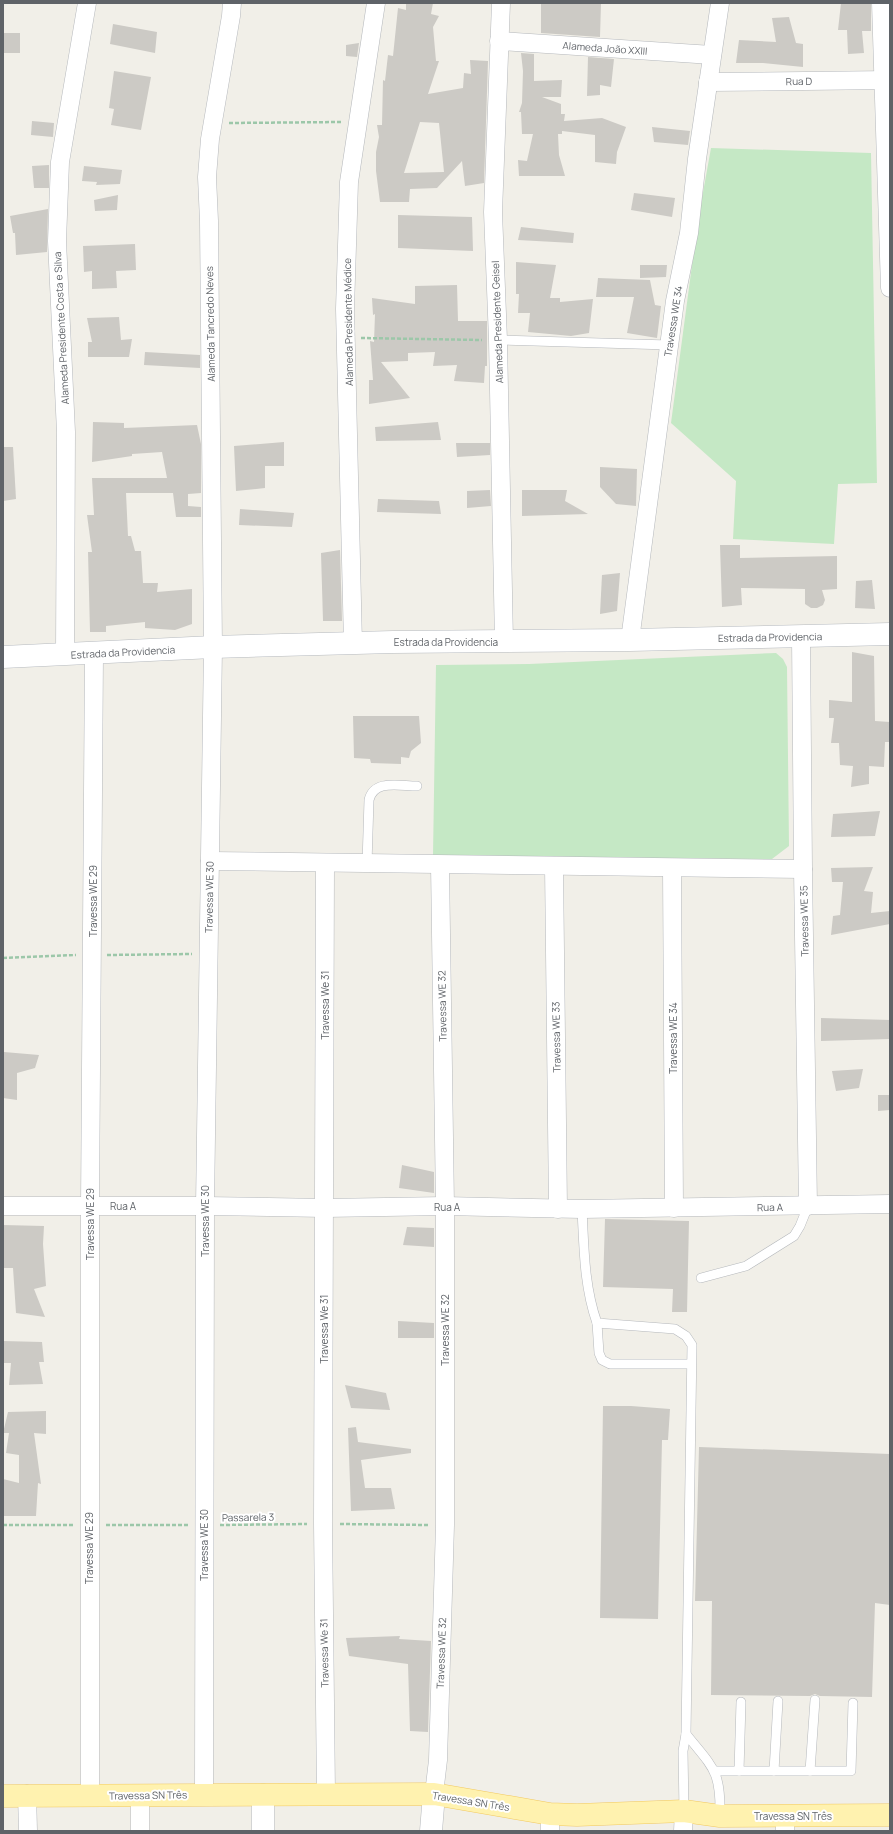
<svg xmlns="http://www.w3.org/2000/svg" width="893" height="1834" font-family="Manrope,sans-serif">
<style>
.green{fill:#c5e8c5}
.building{fill:#cccac5;fill-rule:evenodd}
.lines{fill:none;stroke-linecap:round;stroke-linejoin:round}
.service-casing{stroke:#b5b8bc;stroke-width:10}
.minor-casing{stroke:#b5b8bc;stroke-width:19}
.tertiary-casing{stroke:#b5b8bc;stroke-width:23}
.secondary-casing{stroke:#b6babf;stroke-width:23}
.primary-casing{stroke:#f2c960;stroke-width:23}
.path{stroke:#9cc7a9;stroke-width:2.5;stroke-dasharray:4 2;stroke-linecap:butt}
.service{stroke:#fff;stroke-width:9}
.minor{stroke:#fff;stroke-width:18}
.tertiary{stroke:#fff;stroke-width:22}
.secondary{stroke:#fff;stroke-width:22}
.primary{stroke:#fff2af;stroke-width:22}
.labels{text-anchor:middle;stroke-width:4;stroke-linejoin:round;paint-order:stroke}
.street-label{font-size:10px;fill:#5f6368;stroke:#fff}
</style>
<rect width="100%" height="100%" fill="#f1efe8"/>
<g class="green">
<path d="M 711,148 L 871,153 L 877,483 L 838,484 L 834,544 L 733,539 L 736,481 L 671,423 L 698,220 Z"/>
<path d="M 776,653 L 783,659 L 787,667 L 789,846 L 772,859 L 433,856 L 436,665 L 529,664 Z"/>
</g>
<g class="building">
<path d="M 406,3 L 433,3 L 431,14 L 439,16 L 433,27 L 436,61 L 439,61 L 428,94 L 463,88 L 464,73 L 471,74 L 470,60 L 488,61 L 484,183 L 465,186 L 462,161 L 437,188 L 410,189 L 409,202 L 380,202 L 376,171 L 376,152 L 379,137 L 377,125 L 382,125 L 383,80 L 385,81 L 388,55 L 393,56 L 398,8 L 406,10 ZM 420,122 L 439,123 L 444,172 L 404,173 Z"/>
<path d="M 541,3 L 601,3 L 600,37 L 541,33 Z"/>
<path d="M 841,3 L 871,3 L 871,31 L 862,31 L 864,53 L 848,54 L 847,30 L 838,30 Z"/>
<path d="M 789,17 L 796,43 L 803,44 L 803,67 L 763,63 L 736,63 L 739,40 L 776,42 L 772,18 Z"/>
<path d="M 113,24 L 157,32 L 155,53 L 110,44 Z"/>
<rect x="3" y="33" width="17" height="20"/>
<path d="M 359,43 L 357,57 L 346,56 L 346,45 Z"/>
<path d="M 521,53 L 534,54 L 534,81 L 562,80 L 561,97 L 542,97 L 561,104 L 561,114 L 565,114 L 564,121 L 602,118 L 626,127 L 617,152 L 616,164 L 595,162 L 595,135 L 562,131 L 562,134 L 558,134 L 559,155 L 565,176 L 519,176 L 518,160 L 527,161 L 533,134 L 522,134 L 521,112 L 519,112 L 522,103 L 523,71 Z"/>
<path d="M 588,57 L 614,59 L 611,87 L 600,85 L 600,95 L 587,96 Z"/>
<path d="M 114,71 L 151,77 L 141,130 L 111,125 L 114,109 L 109,108 Z"/>
<path d="M 32,121 L 54,123 L 53,137 L 31,135 Z"/>
<path d="M 652,127 L 690,131 L 688,145 L 654,142 Z"/>
<path d="M 49,165 L 49,188 L 34,188 L 32,166 Z"/>
<path d="M 84,166 L 122,170 L 120,184 L 96,185 L 97,182 L 82,181 Z"/>
<path d="M 634,193 L 675,198 L 672,217 L 631,210 Z"/>
<path d="M 118,195 L 117,210 L 95,211 L 94,200 Z"/>
<path d="M 48,209 L 47,252 L 16,255 L 15,233 L 13,233 L 10,216 Z"/>
<path d="M 398,215 L 472,217 L 473,251 L 398,248 Z"/>
<path d="M 521,227 L 574,233 L 573,243 L 518,240 Z"/>
<path d="M 135,244 L 136,270 L 116,271 L 117,288 L 92,289 L 92,271 L 84,272 L 83,246 Z"/>
<path d="M 516,262 L 556,265 L 550,298 L 560,298 L 560,302 L 593,299 L 589,333 L 571,336 L 528,332 L 530,313 L 518,313 L 519,294 L 516,294 Z"/>
<path d="M 640,265 L 667,265 L 666,277 L 640,278 Z"/>
<path d="M 598,278 L 650,280 L 655,305 L 661,306 L 657,338 L 627,333 L 634,297 L 596,297 Z"/>
<path d="M 457,285 L 458,321 L 487,321 L 487,366 L 485,366 L 484,383 L 454,381 L 457,365 L 433,366 L 435,352 L 408,353 L 408,361 L 381,362 L 410,398 L 369,404 L 369,380 L 373,380 L 370,341 L 374,342 L 375,314 L 373,315 L 372,298 L 415,304 L 415,286 Z"/>
<path d="M 119,317 L 121,340 L 132,339 L 129,357 L 88,357 L 88,342 L 92,342 L 87,318 Z"/>
<path d="M 145,352 L 200,355 L 200,368 L 144,365 Z"/>
<path d="M 93,422 L 124,423 L 124,428 L 197,425 L 201,444 L 201,493 L 188,494 L 188,506 L 201,507 L 201,517 L 176,517 L 173,493 L 126,493 L 128,536 L 131,536 L 135,551 L 141,551 L 143,583 L 158,583 L 157,592 L 192,589 L 192,624 L 175,630 L 145,628 L 145,622 L 106,626 L 106,632 L 90,632 L 88,552 L 92,552 L 87,515 L 94,515 L 92,478 L 167,478 L 162,452 L 132,454 L 132,456 L 92,462 Z"/>
<path d="M 438,422 L 441,440 L 376,441 L 375,427 Z"/>
<path d="M 284,442 L 284,466 L 265,466 L 265,488 L 236,491 L 234,446 Z"/>
<path d="M 456,443 L 490,443 L 490,455 L 457,457 Z"/>
<path d="M 3,447 L 13,447 L 16,499 L 3,501 Z"/>
<path d="M 600,467 L 637,469 L 636,506 L 616,504 L 600,487 Z"/>
<path d="M 490,490 L 491,506 L 467,508 L 467,491 Z"/>
<path d="M 522,490 L 567,490 L 565,501 L 588,514 L 522,516 Z"/>
<path d="M 378,499 L 439,501 L 441,514 L 377,512 Z"/>
<path d="M 240,509 L 294,513 L 292,527 L 239,525 Z"/>
<path d="M 720,545 L 740,545 L 740,558 L 837,556 L 837,589 L 822,590 L 825,600 L 823,605 L 817,608 L 811,608 L 805,604 L 805,589 L 741,588 L 742,605 L 722,607 Z"/>
<path d="M 340,550 L 342,621 L 323,621 L 321,553 Z"/>
<path d="M 620,573 L 617,611 L 600,614 L 602,575 Z"/>
<path d="M 872,580 L 875,609 L 855,608 L 856,581 Z"/>
<path d="M 852,652 L 874,656 L 875,721 L 890,722 L 890,742 L 885,742 L 884,767 L 869,766 L 869,784 L 851,787 L 853,766 L 840,765 L 839,743 L 831,743 L 834,718 L 829,718 L 829,700 L 852,702 Z"/>
<path d="M 353,716 L 419,716 L 421,743 L 411,751 L 409,758 L 401,757 L 401,764 L 371,763 L 370,759 L 354,758 Z"/>
<path d="M 880,811 L 875,836 L 831,837 L 833,814 Z"/>
<path d="M 873,867 L 864,891 L 873,892 L 871,913 L 890,911 L 890,924 L 831,935 L 833,916 L 840,915 L 843,882 L 832,882 L 831,868 Z"/>
<path d="M 821,1018 L 890,1020 L 890,1039 L 821,1041 Z"/>
<path d="M 4,1052 L 39,1055 L 35,1068 L 17,1073 L 17,1100 L 3,1098 Z"/>
<path d="M 863,1069 L 859,1088 L 836,1091 L 832,1071 Z"/>
<path d="M 878,1095 L 890,1095 L 890,1110 L 878,1111 Z"/>
<path d="M 402,1165 L 434,1172 L 434,1193 L 399,1188 Z"/>
<path d="M 605,1219 L 689,1221 L 687,1312 L 672,1312 L 673,1289 L 603,1287 Z"/>
<path d="M 3,1225 L 44,1226 L 43,1244 L 46,1286 L 34,1289 L 45,1317 L 16,1313 L 13,1268 L 4,1268 Z"/>
<path d="M 407,1227 L 434,1228 L 434,1247 L 403,1245 Z"/>
<path d="M 398,1321 L 434,1323 L 434,1338 L 398,1338 Z"/>
<path d="M 3,1341 L 42,1342 L 44,1362 L 39,1362 L 43,1384 L 9,1385 L 11,1363 L 3,1363 Z"/>
<path d="M 345,1385 L 386,1393 L 390,1410 L 351,1408 Z"/>
<path d="M 603,1406 L 631,1406 L 670,1409 L 668,1440 L 662,1440 L 658,1619 L 600,1618 Z"/>
<path d="M 46,1411 L 46,1434 L 34,1433 L 41,1484 L 38,1483 L 36,1516 L 3,1516 L 3,1479 L 19,1483 L 19,1455 L 6,1453 L 9,1433 L 3,1433 L 8,1412 Z"/>
<path d="M 356,1427 L 358,1442 L 411,1449 L 411,1453 L 361,1460 L 365,1488 L 391,1488 L 395,1509 L 351,1511 L 348,1428 Z"/>
<path d="M 699,1447 L 890,1454 L 890,1605 L 875,1603 L 872,1697 L 820,1696 L 815,1694 L 810,1696 L 711,1695 L 712,1601 L 695,1601 Z"/>
<path d="M 400,1636 L 399,1639 L 431,1641 L 428,1732 L 410,1731 L 408,1664 L 349,1656 L 346,1638 Z"/>
</g>
<g class="lines">
<defs>
<g id="service">
<path d="M 498,340 L 669,345"/>
<path d="M 367,864 L 369,800 C 374,779 399,786 417,786"/>
<path d="M 582,1209 C 584,1248 584,1286 597,1323 L 675,1329 L 686,1336 L 692,1345 L 686,1734 C 713,1768 721,1770 720,1816"/>
<path d="M 701,1278 L 746,1266 L 794,1236 L 800,1226 L 808,1206"/>
<path d="M 597,1323 L 599,1353 L 602,1360 L 610,1364 L 691,1364"/>
<path d="M 715,1771 L 851,1771 L 853,1703"/>
<path d="M 739,1771 L 741,1702"/>
<path d="M 774,1771 L 778,1701"/>
<path d="M 810,1771 L 815,1700"/>
<path d="M 684,1811 L 683,1751 L 686,1734"/>
</g>
<g id="minor">
<path d="M 501,3 L 493,212 L 498,340 L 504,642"/>
<path d="M 881,3 L 890,288"/>
<path d="M 499,41 L 712,55"/>
<path d="M 708,82 L 890,80"/>
<path d="M 801,637 L 803,869 L 808,1206"/>
<path d="M 630,640 L 675,301 L 689,233 L 697,159 L 720,3"/>
<path d="M 353,644 L 345,309 L 349,182 L 376,3"/>
<path d="M 65,654 L 66,432 L 57,241 L 60,162 L 87,3"/>
<path d="M 210,861 L 803,869"/>
<path d="M 325,863 L 323,1523 L 326,1794"/>
<path d="M 554,866 L 558,1209"/>
<path d="M 672,868 L 674,1208"/>
<path d="M 3,1206 L 205,1206 L 325,1208 L 445,1206 L 582,1209 L 890,1204"/>
<path d="M 27,1794 L 28,1831"/>
<path d="M 204,1794 L 205,1206 L 213,647 L 209,221 L 207,177 L 210,139 L 231,16 L 232,3"/>
<path d="M 434,1794 L 438,1760 L 445,1525 L 445,1206 L 440,865"/>
<path d="M 90,1795 L 90,1206 L 94,654"/>
<path d="M 140,1795 L 140,1831"/>
<path d="M 550,1814 L 550,1831"/>
<path d="M 785,1817 L 785,1831"/>
<path d="M 683,1831 L 684,1811"/>
</g>
<path id="tertiary" d="M 431,1831 L 434,1794"/>
<g id="secondary">
<path d="M 3,657 L 213,647 L 393,642 L 630,640 L 890,634"/>
<path d="M 263,1795 L 263,1831"/>
</g>
<path id="primary" d="M 3,1796 L 434,1794 L 550,1814 L 577,1815 L 684,1811 L 720,1816 L 890,1815"/>
</defs>
<use href="#service" class="service-casing"/>
<use href="#minor" class="minor-casing"/>
<use href="#tertiary" class="tertiary-casing"/>
<use href="#secondary" class="secondary-casing"/>
<use href="#primary" class="primary-casing"/>
<g class="path">
<path d="M 229,123 L 342,122"/>
<path d="M 361,338 L 482,340"/>
<path d="M 107,955 L 192,954"/>
<path d="M 3,958 L 76,955"/>
<path d="M 340,1524 L 429,1525"/>
<path d="M 3,1525 L 75,1525"/>
<path d="M 106,1525 L 189,1525"/>
<path d="M 220,1525 L 307,1524"/>
</g>
<use href="#service" class="service"/>
<use href="#minor" class="minor"/>
<use href="#tertiary" class="tertiary"/>
<use href="#secondary" class="secondary"/>
<use href="#primary" class="primary"/>
</g>
<g class="labels">
<g class="street-label">
<text transform="translate(605 48) rotate(4)" y="4">Alameda João XXIII</text>
<text transform="translate(799 81) rotate(-1)" y="4">Rua D</text>
<text transform="translate(673 321) rotate(-81)" y="4">Travessa WE 34</text>
<text transform="translate(348 322) rotate(-91)" y="4">Alameda Presidente Médice</text>
<text transform="translate(497 322) rotate(-92)" y="4">Alameda Presidente Geisel</text>
<text transform="translate(210 324) rotate(-91)" y="4">Alameda Tancredo Neves</text>
<text transform="translate(61 328) rotate(-93)" y="4">Alameda Presidente Costa e Silva</text>
<text transform="translate(770 637) rotate(-1)" y="4">Estrada da Providencia</text>
<text x="446" y="646">Estrada da Providencia</text>
<text transform="translate(123 652) rotate(-3)" y="4">Estrada da Providencia</text>
<text transform="translate(209 897) rotate(-89)" y="4">Travessa WE 30</text>
<text transform="translate(93 901) rotate(-90)" y="4">Travessa WE 29</text>
<text transform="translate(804 921) rotate(-91)" y="4">Travessa WE 35</text>
<text transform="translate(325 1005) rotate(-90)" y="4">Travessa We 31</text>
<text transform="translate(442 1006) rotate(-91)" y="4">Travessa WE 32</text>
<text transform="translate(556 1037) rotate(-91)" y="4">Travessa WE 33</text>
<text transform="translate(673 1038) rotate(-90)" y="4">Travessa WE 34</text>
<text x="123" y="1210">Rua A</text>
<text x="447" y="1211">Rua A</text>
<text transform="translate(770 1207) rotate(-1)" y="4">Rua A</text>
<text transform="translate(205 1221) rotate(-90)" y="4">Travessa WE 30</text>
<text transform="translate(90 1224) rotate(-90)" y="4">Travessa WE 29</text>
<text transform="translate(324 1329) rotate(-90)" y="4">Travessa We 31</text>
<text transform="translate(445 1330) rotate(-90)" y="4">Travessa WE 32</text>
<text transform="translate(248 1517) rotate(-1)" y="4">Passarela 3</text>
<text transform="translate(204 1545) rotate(-90)" y="4">Travessa WE 30</text>
<text transform="translate(89 1548) rotate(-90)" y="4">Travessa WE 29</text>
<text transform="translate(324 1653) rotate(-91)" y="4">Travessa We 31</text>
<text transform="translate(441 1653) rotate(-88)" y="4">Travessa WE 32</text>
<text transform="translate(148 1795) rotate(-1)" y="4">Travessa SN Três</text>
<text transform="translate(471 1801) rotate(9)" y="4">Travessa SN Três</text>
<text x="793" y="1820">Travessa SN Três</text>
</g>
</g>
<rect width="893" height="1834" fill="none" stroke="#5f6368" stroke-width="8"/>
</svg>
